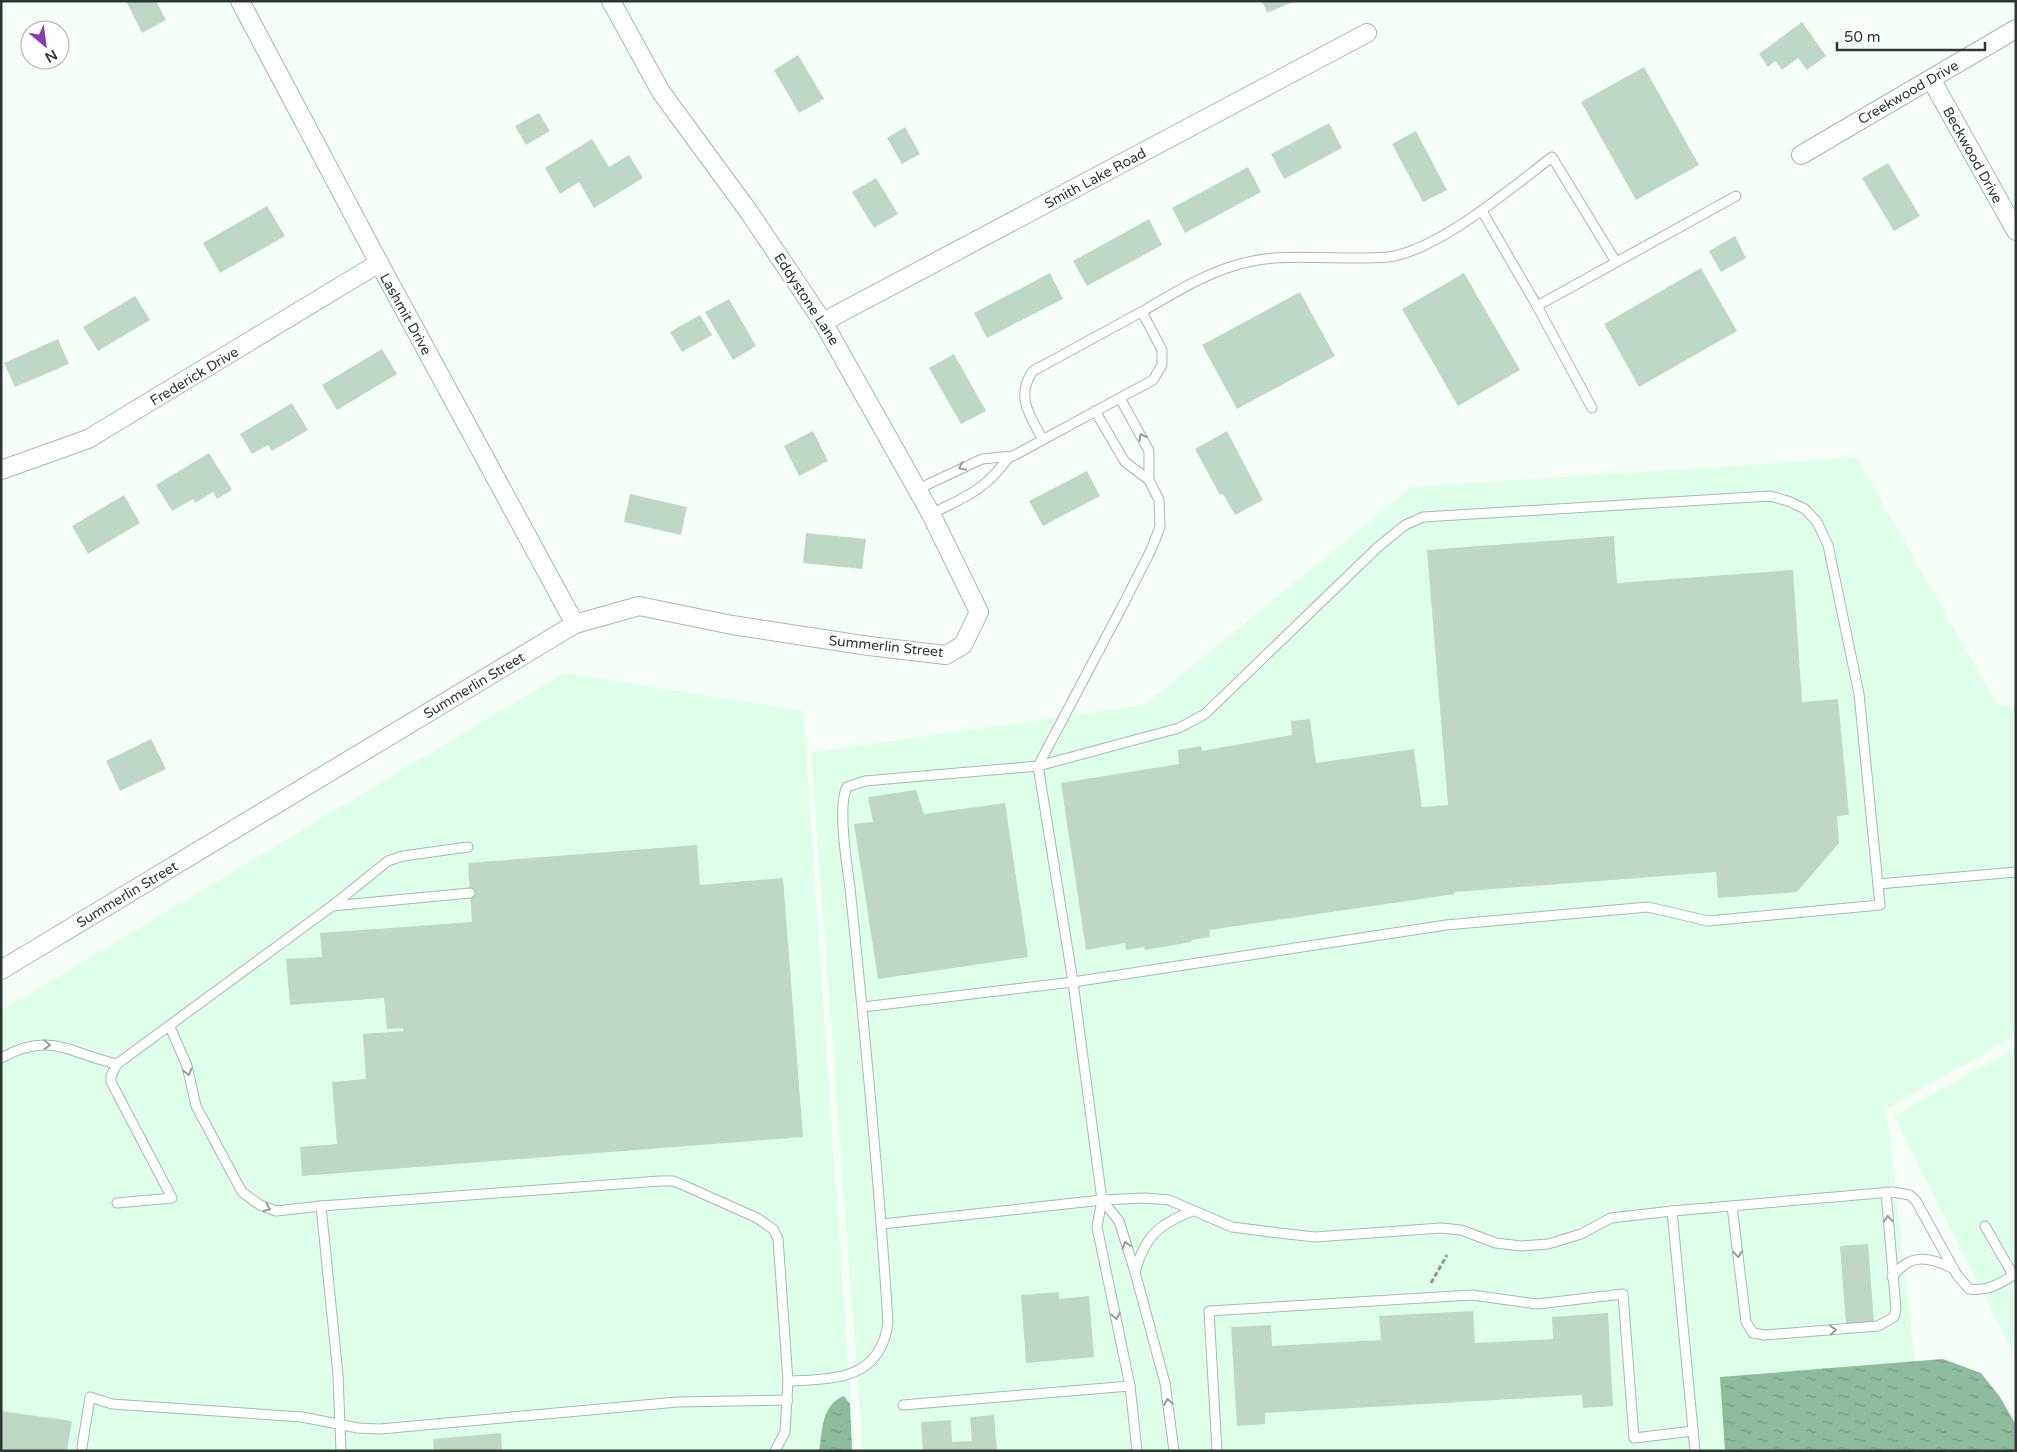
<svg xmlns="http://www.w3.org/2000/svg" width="2017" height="1452" font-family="'Varela Round',sans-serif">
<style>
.built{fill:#deffe9}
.water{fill:url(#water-ripples)}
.building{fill:#bfd7c7}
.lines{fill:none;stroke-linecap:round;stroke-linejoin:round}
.lane-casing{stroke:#a3baab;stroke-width:11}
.street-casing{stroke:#a3baab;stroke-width:20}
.path{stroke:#8e9892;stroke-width:3;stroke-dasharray:5 2.5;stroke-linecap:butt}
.lane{stroke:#fff;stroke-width:9}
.street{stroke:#fff;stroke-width:18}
.oneway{stroke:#969b98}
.labels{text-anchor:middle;stroke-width:4.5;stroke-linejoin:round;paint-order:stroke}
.street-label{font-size:14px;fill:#2d3731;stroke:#fff}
</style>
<defs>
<pattern id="water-ripples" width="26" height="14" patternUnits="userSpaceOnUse" patternTransform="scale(1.25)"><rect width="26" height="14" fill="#8ebb9e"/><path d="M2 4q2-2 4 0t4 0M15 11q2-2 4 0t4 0" fill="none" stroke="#749981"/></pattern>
</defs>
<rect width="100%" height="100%" fill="#f5fff8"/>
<g class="built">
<path d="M 1857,458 L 1998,706 L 2016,705 L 2016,1035 L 1886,1109 L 1925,1451 L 863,1451 L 811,753 L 1145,705 L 1412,487 Z"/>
<path d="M 564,673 L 803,711 L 854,1451 L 1,1451 L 1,1011 Z"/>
<path d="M 2016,1048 L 2016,1358 L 1894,1116 Z"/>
</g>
<g class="water">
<path d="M 1943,1359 L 1981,1373 L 2000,1397 L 2016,1425 L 2016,1451 L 1725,1451 L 1720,1377 Z"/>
<path d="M 844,1396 L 850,1404 L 852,1451 L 819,1451 C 823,1430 821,1405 844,1396 Z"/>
</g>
<g class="building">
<path d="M 126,1 L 156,1 L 166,20 L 142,33 Z"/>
<path d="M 1262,1 L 1295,1 L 1267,13 Z"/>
<path d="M 1802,22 L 1826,56 L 1807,70 L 1798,58 L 1782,70 L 1775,61 L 1768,67 L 1759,54 Z"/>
<path d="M 798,55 L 824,99 L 799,113 L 774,70 Z"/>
<path d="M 1644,67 L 1699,165 L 1636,200 L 1581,102 Z"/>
<path d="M 539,113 L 550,131 L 526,145 L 515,126 Z"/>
<path d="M 1329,123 L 1342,148 L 1284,179 L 1271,154 Z"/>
<path d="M 905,127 L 920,154 L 902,164 L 887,138 Z"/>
<path d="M 1416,131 L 1447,190 L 1423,202 L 1392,144 Z"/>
<path d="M 592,139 L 609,167 L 629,155 L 643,178 L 594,208 L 579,182 L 560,194 L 545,168 Z"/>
<path d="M 1888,163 L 1920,216 L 1894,231 L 1862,178 Z"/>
<path d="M 1248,167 L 1261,192 L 1185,233 L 1172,208 Z"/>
<path d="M 876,178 L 898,214 L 874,228 L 852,192 Z"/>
<path d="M 267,206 L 285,236 L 220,273 L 203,243 Z"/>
<path d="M 1149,219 L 1162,245 L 1087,286 L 1073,261 Z"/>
<path d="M 1735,236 L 1746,258 L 1721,272 L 1709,251 Z"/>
<path d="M 1701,268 L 1737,331 L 1639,387 L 1604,324 Z"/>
<path d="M 1050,273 L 1063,299 L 987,338 L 974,313 Z"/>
<path d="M 1464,273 L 1520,370 L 1458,406 L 1402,309 Z"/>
<path d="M 1300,292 L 1335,356 L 1237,409 L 1202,345 Z"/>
<path d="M 135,296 L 150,320 L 98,351 L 83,327 Z"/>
<path d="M 729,299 L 756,346 L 733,360 L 705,312 Z"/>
<path d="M 700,315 L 712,335 L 682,352 L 670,332 Z"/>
<path d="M 58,339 L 69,364 L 15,387 L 4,363 Z"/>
<path d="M 382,349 L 397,374 L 337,410 L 322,385 Z"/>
<path d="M 954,354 L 986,411 L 961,424 L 929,368 Z"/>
<path d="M 292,403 L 308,430 L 272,451 L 268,445 L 252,454 L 240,434 Z"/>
<path d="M 813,431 L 828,461 L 799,476 L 784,446 Z"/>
<path d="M 1227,431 L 1263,500 L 1235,515 L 1223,494 L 1220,495 L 1195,449 Z"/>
<path d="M 209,453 L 232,490 L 217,499 L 213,492 L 195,503 L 193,499 L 172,511 L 156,485 Z"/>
<path d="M 1087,471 L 1100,496 L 1043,526 L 1029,501 Z"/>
<path d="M 630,494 L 687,507 L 681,535 L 624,522 Z"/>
<path d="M 124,495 L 140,523 L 88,554 L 72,526 Z"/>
<path d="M 806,533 L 866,539 L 862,569 L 803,563 Z"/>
<path d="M 1614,536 L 1617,583 L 1793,570 L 1802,702 L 1838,699 L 1849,815 L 1837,816 L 1839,843 L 1797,892 L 1718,898 L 1716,872 L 1454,892 L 1455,894 L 1209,930 L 1210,937 L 1191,940 L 1192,942 L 1145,950 L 1144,947 L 1126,950 L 1125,943 L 1086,950 L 1061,783 L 1179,764 L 1178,750 L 1201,746 L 1202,751 L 1292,735 L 1291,721 L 1310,719 L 1316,763 L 1414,749 L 1422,807 L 1448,805 L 1427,550 Z"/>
<path d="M 151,739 L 166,769 L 120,791 L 106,761 Z"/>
<path d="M 916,790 L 924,814 L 1005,803 L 1028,957 L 878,979 L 854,824 L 873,822 L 868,797 Z"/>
<path d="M 697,845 L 700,885 L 783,878 L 803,1137 L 302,1176 L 300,1147 L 337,1144 L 332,1082 L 366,1079 L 363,1034 L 404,1031 L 402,1028 L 387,1029 L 384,998 L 290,1005 L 286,959 L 322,957 L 320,933 L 472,922 L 468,863 Z"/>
<path d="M 1868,1244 L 1874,1322 L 1846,1324 L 1840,1246 Z"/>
<path d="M 1059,1292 L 1059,1299 L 1089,1296 L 1094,1357 L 1026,1363 L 1021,1295 Z"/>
<path d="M 1473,1311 L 1475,1343 L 1553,1339 L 1552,1317 L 1608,1313 L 1613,1406 L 1583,1408 L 1582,1395 L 1265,1413 L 1265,1424 L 1237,1426 L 1231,1327 L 1271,1325 L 1272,1346 L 1381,1340 L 1379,1316 Z"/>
<path d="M 1,1411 L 72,1421 L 67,1451 L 1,1451 Z"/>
<path d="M 994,1415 L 997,1451 L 923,1451 L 921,1422 L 951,1420 L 952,1442 L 972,1441 L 970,1417 Z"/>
<path d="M 501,1433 L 502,1451 L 434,1451 L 433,1439 Z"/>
</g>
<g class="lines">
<defs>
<g id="lane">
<path d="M 1482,211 L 1537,306 L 1592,408"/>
<path d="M 1537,306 L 1736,196"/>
<path d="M 1120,398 L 1149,451 L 1149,480"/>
<path d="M 1095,411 L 1125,462 L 1149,480 L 1159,500 L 1160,527 L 1151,550 L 1124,603 L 1038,766 L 1073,982 L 1102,1200 L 1097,1227 L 1130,1386 L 1137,1451"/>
<path d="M 1043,440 C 1030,416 1015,396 1033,371 C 1070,351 1106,331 1143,311 C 1171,295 1199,277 1230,267 C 1282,249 1335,262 1388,257 C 1438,251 1511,188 1552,157 L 1616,262"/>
<path d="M 918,489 L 982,459 L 1013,456 L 1153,380 L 1162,365 L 1162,350 L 1142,312"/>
<path d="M 931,514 C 967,496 984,491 1009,457"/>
<path d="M 1878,884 L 2016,872"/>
<path d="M 332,906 L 470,893"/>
<path d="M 170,1027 L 187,1066 L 196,1106 L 242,1192 L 260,1205 L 276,1211 L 321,1206"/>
<path d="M 1,1058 C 51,1031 68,1053 117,1064"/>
<path d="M 1102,1200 L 1119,1221 L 1135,1272 L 1165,1383 L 1174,1451"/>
<path d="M 117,1203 L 172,1198 L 111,1082 L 111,1076 L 117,1064 L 332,906 L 388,861 L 403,856 L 468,847"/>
<path d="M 1732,1206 L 1746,1322 L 1753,1333 L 1764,1335 L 1878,1326 L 1894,1317 L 1896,1309 L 1886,1192"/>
<path d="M 1672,1211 L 1695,1451"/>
<path d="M 882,1224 L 1102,1200 L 1145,1198 L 1169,1200 L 1232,1227 L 1279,1233 L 1315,1237 L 1441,1228 L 1461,1230 L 1496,1243 L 1521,1246 L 1548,1244 L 1581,1234 L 1611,1218 L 1672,1211 L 1892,1192 L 1910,1195 L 1916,1201 L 1957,1275 L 1969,1289 C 1988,1292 2000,1283 2016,1274"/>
<path d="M 1985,1226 L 2013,1275"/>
<path d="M 1135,1272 C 1145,1236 1158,1225 1192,1211"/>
<path d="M 1892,1277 C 1911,1252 1929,1257 1954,1269"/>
<path d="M 788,1381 C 835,1379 880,1380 888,1323 C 879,1178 865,1033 850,888 C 847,866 837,805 847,787 L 865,781 L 1038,766 L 1179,728 L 1205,714 L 1378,547 L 1405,525 L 1423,517 L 1770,496 L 1788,501 L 1805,509 L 1817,522 L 1828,545 L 1859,694 L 1880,905 L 1708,921 L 1648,907 L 1446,925 L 1073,982 L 863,1007"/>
<path d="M 903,1405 L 1130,1386"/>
<path d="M 82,1447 L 90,1397 L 112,1404 L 302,1417 L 358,1428 L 380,1429 L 677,1402 L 788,1400"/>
<path d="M 341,1451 L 338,1375 L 321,1206 L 660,1181 L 673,1181 L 681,1184 L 757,1218 L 773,1229 L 778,1239 L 788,1381 L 785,1432 L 775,1451"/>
<path d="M 1217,1451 L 1209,1311 L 1472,1295 L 1537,1304 L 1623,1294 L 1634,1438 L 1693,1431"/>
</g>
<g id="street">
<path d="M 240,1 L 379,263 L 575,624"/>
<path d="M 1931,79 L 2016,231"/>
<path d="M 1801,155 L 2016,29"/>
<path d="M 823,322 L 1367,33"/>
<path d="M 1,470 L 88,439 L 379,263"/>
<path d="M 1,970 L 575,624 L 639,606 L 732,625 L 869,646 L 946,655 L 963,645 L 979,612 L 931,514 L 823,322 L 749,212 L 661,92 L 611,1"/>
</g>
</defs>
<use href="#lane" class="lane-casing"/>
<use href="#street" class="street-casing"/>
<path class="path" d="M 1431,1283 L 1447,1255"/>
<use href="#lane" class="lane"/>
<use href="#street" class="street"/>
</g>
<defs><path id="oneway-chevron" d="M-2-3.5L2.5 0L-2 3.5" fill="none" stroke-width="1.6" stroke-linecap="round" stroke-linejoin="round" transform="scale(1.25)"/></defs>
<g class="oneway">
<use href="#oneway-chevron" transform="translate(1142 437) rotate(-119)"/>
<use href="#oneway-chevron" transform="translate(962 467) rotate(154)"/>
<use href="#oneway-chevron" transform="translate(47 1045) rotate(3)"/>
<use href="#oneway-chevron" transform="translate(188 1072) rotate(76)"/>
<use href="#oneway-chevron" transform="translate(267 1208) rotate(22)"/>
<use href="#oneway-chevron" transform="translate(1888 1219) rotate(-94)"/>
<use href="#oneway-chevron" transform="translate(1126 1245) rotate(-108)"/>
<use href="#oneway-chevron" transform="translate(1738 1254) rotate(84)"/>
<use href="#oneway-chevron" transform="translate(1116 1316) rotate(78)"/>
<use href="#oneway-chevron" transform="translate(1833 1330) rotate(-4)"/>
<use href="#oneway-chevron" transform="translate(1168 1402) rotate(-98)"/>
</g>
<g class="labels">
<g class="street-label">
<text transform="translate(1908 92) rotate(-30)" y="5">Creekwood Drive</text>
<text transform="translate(1973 155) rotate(61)" y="5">Beckwood Drive</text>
<text transform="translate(1095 178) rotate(-28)" y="5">Smith Lake Road</text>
<text transform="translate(807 299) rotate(57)" y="5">Eddystone Lane</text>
<text transform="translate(406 314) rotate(61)" y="5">Lashmit Drive</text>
<text transform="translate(194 376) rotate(-31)" y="5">Frederick Drive</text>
<text transform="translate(886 646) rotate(6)" y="5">Summerlin Street</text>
<text transform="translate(474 685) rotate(-31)" y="5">Summerlin Street</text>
<text transform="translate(127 894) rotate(-31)" y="5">Summerlin Street</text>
</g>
</g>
<rect width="2017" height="1452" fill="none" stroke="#2d3731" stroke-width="5"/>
<g transform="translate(45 45) rotate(151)"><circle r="24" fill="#ffffff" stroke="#abafad"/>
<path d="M0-4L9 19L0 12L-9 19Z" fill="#8d3dac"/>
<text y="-8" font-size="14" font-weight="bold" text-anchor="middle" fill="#2d3731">N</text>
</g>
<path d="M1837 42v8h148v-8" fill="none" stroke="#2d3731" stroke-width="2.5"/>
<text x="1844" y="42" font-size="15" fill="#2d3731" stroke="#ffffff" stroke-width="4" paint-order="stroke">50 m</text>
</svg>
